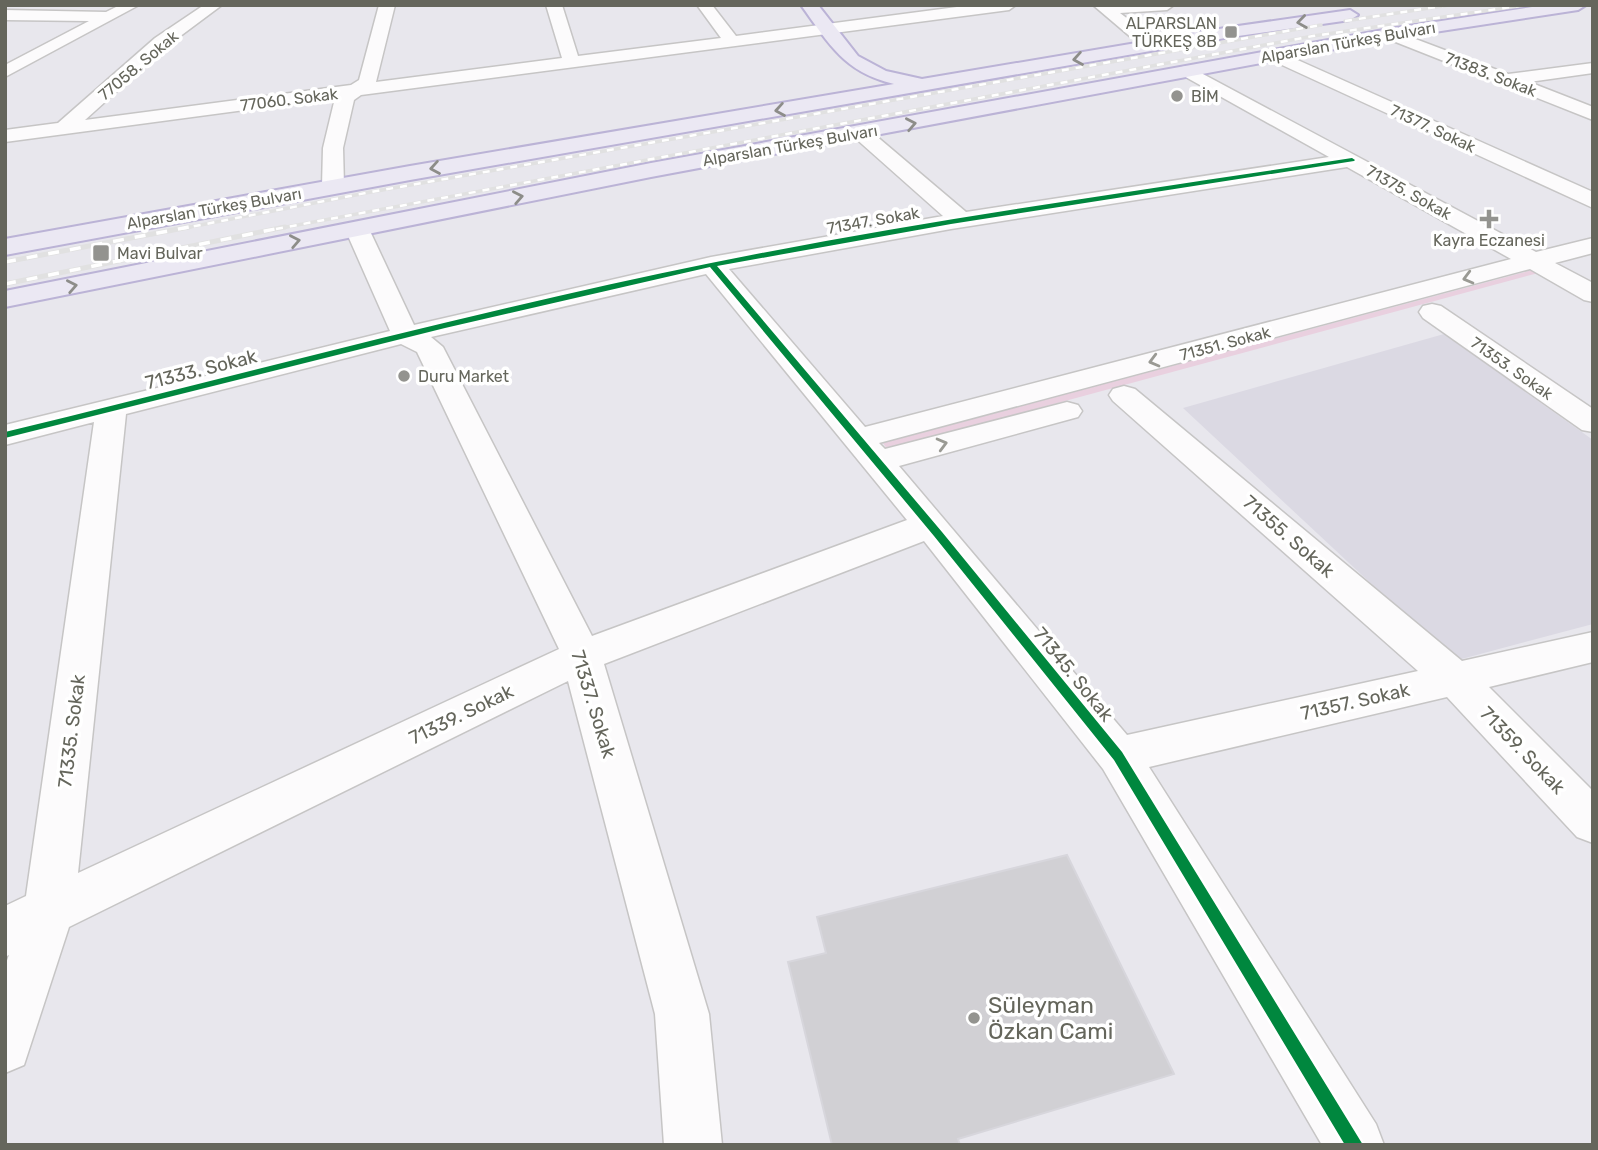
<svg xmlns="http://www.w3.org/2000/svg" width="1598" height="1150" font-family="Rubik,sans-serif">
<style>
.education{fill:#dbd9e3}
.green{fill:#e9d0df}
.building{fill:#d1d0d4;stroke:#d7d6dc;stroke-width:2}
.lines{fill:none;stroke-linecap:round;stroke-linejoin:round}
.minor-casing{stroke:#c6c5c5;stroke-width:3}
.major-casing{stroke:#bbb3d6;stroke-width:4}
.minor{fill:#fcfbfc;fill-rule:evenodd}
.major{fill:#ebe8f3;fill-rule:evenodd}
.rail-far1-casing{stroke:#e1e1e1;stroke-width:3.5}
.rail-casing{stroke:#e1e1e1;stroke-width:5}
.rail-far1{stroke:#fff;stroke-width:2.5;stroke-dasharray:7;stroke-linecap:butt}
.rail{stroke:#fff;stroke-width:3.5;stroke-dasharray:11;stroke-linecap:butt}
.cycleway-casing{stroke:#fff;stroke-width:5}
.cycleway{fill:#00873e;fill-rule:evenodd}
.oneway{stroke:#8d8d89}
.oneway2{stroke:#9a9a94}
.poi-dot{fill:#93938f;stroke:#fff;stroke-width:2.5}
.labels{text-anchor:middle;stroke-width:7;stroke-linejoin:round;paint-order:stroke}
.far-poi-label{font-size:16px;fill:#65665c;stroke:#fff;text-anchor:start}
.far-street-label{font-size:16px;fill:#65665c;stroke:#fff}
.street-label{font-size:19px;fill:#65665c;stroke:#fff}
.near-poi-label{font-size:23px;fill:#65665c;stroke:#fff;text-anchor:start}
</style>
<rect width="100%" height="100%" fill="#e8e7ed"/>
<path class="education" d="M 1444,334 L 1593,440 L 1593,624 L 1454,661 L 1183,408 Z"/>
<path class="green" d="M 1536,269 L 1542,272 L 887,449 L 883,443 Z"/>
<path class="building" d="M 1067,855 L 1174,1074 L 958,1139 L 960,1145 L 832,1145 L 788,962 L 826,953 L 817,917 Z"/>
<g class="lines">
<defs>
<g id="minor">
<path d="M 120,5 L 139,5 L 5,77 L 5,65 L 89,21 L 5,20 L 5,10 L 106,12 Z"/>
<path d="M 204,5 L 222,5 L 167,46 L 85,120 L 351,85 L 359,80 L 379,5 L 395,5 L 376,82 L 562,58 L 546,5 L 562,5 L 578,56 L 721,38 L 697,5 L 712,5 L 736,36 L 972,5 L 1016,5 L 1009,10 L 361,95 L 354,100 L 343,148 L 344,186 L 341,191 L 325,191 L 322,186 L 323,148 L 335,98 L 5,142 L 5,130 L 58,123 L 155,38 Z"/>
<path d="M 1093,5 L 1174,5 L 1167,10 L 1120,13 L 1158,42 L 1160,46 L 1158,50 L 1146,50 Z"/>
<path d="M 1389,29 L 1508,74 L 1593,63 L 1593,73 L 1529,82 L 1593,107 L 1593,120 L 1383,37 L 1381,34 L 1383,31 Z"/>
<path d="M 1273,49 L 1593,192 L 1593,208 L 1267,58 L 1264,54 L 1267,50 Z"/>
<path d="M 1188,66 L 1536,252 L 1593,238 L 1593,253 L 1555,263 L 1593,283 L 1593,302 L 1584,300 L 1530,269 L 879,443 L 885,449 L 1067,402 L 1078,405 L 1082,411 L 1078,417 L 899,466 L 1127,735 L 1418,671 L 1113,401 L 1109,395 L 1113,389 L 1124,386 L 1135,389 L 1462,661 L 1593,632 L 1593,662 L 1489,687 L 1593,791 L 1593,843 L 1577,837 L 1447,697 L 1149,767 L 1376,1124 L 1384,1145 L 1322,1145 L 1103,769 L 924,541 L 604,664 L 709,1014 L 722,1145 L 664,1145 L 655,1014 L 568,681 L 69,927 L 24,1065 L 5,1073 L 5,966 L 9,955 L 5,957 L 5,906 L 26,896 L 94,422 L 5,445 L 5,425 L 390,331 L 345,229 L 349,224 L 365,224 L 369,229 L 414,325 L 711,257 L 943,216 L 854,137 L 851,133 L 854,129 L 868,129 L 966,212 L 1329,157 L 1182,75 L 1179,71 L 1182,67 ZM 1347,167 L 1511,259 L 865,427 L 729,269 L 951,229 ZM 706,274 L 907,520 L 592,636 L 443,347 L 431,337 ZM 401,344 L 417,352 L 559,649 L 78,873 L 126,414 Z"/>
<path d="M 1432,304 L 1441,306 L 1593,409 L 1593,432 L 1582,430 L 1423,318 L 1419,312 L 1423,306 Z"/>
</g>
<g id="major">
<path d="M 801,5 L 818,5 L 858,56 L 886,71 L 922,79 L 1231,27 L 1350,10 L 1358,15 L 1350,20 L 1231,37 L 410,180 L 5,255 L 5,239 L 410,166 L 894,84 C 844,72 830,45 801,5 Z"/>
<path d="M 1545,5 L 1586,5 L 1578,10 L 1389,39 L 651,177 L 5,307 L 5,291 L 651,163 L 1389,29 Z"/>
</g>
</defs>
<use href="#minor" class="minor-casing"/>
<use href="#major" class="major-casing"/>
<use href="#minor" class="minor"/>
<use href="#major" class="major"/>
<defs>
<g id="rail-far1">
<path d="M 1345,21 L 1449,5"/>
<path d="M 180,229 L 371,192 L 1321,25"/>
<path d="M 276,229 L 1313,36 L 1525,5"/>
</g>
<g id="rail">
<path d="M 5,262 L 189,227"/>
<path d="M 5,284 L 285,227"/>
</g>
</defs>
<use href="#rail-far1" class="rail-far1-casing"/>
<use href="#rail" class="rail-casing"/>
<use href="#rail-far1" class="rail-far1"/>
<use href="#rail" class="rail"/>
<defs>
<path id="cycleway" d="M 1352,158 L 1355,160 L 1354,161 L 951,224 L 717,266 L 942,532 L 1122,752 L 1363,1145 L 1345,1145 L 1114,760 L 934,536 L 710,267 L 445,328 L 5,438 L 5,432 C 240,375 474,311 711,263 C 923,220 1138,191 1352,158 Z"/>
</defs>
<use href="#cycleway" class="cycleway-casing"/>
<use href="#cycleway" class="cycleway"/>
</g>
<defs><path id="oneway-chevron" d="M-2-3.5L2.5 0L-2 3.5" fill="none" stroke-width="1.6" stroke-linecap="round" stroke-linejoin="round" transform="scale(1.75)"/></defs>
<g class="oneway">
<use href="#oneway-chevron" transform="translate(1302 22) rotate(172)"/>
<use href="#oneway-chevron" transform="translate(1078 59) rotate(170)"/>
<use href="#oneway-chevron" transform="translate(780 110) rotate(170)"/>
<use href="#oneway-chevron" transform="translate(911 124) rotate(-11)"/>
<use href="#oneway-chevron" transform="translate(435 168) rotate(170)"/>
<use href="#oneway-chevron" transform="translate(518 197) rotate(-11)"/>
<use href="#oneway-chevron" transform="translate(295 241) rotate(-11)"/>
<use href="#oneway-chevron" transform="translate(72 286) rotate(-11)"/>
</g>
<g class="oneway2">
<use href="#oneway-chevron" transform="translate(1468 278) rotate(165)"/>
<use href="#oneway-chevron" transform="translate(1154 361) rotate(165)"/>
<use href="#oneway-chevron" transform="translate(942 444) rotate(-15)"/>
</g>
<g class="poi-dot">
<rect x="1224" y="25" width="14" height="14" rx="3.5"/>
<circle cx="1177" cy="96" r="7"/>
<path d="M1485.5 208.5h7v7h7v7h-7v7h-7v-7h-7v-7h7z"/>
<rect x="92" y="244" width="18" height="18" rx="3.5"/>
<circle cx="404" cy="376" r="7"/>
<circle cx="974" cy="1018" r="7"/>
</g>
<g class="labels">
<g class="far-poi-label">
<text x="1217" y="29" text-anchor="end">ALPARSLAN<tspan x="1217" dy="18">TÜRKEŞ 8B</tspan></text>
<text x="1191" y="102">BİM</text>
<text x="1489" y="246" text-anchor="middle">Kayra Eczanesi</text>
<text x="117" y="259">Mavi Bulvar</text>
<text x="418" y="382">Duru Market</text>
</g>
<g class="far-street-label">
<text transform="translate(1348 42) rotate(-10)" y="6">Alparslan Türkeş Bulvarı</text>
<text transform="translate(138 65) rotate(-40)" y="6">77058. Sokak</text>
<text transform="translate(1491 74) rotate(21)" y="6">71383. Sokak</text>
<text transform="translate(289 99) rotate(-7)" y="6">77060. Sokak</text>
<text transform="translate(1433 128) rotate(25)" y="6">71377. Sokak</text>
<text transform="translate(790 145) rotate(-10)" y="6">Alparslan Türkeş Bulvarı</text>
<text transform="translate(1409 192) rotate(29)" y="6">71375. Sokak</text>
<text transform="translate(214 208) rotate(-10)" y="6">Alparslan Türkeş Bulvarı</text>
<text transform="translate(873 220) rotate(-10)" y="6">71347. Sokak</text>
<text transform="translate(1225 343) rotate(-15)" y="6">71351. Sokak</text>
<text transform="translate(1512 368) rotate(35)" y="6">71353. Sokak</text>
</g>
<g class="street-label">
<text transform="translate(201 369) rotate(-14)" y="7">71333. Sokak</text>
<text transform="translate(1289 536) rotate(41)" y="7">71355. Sokak</text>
<text transform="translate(1074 674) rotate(51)" y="7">71345. Sokak</text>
<text transform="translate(1355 701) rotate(-13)" y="7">71357. Sokak</text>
<text transform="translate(594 704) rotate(73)" y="7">71337. Sokak</text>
<text transform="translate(461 714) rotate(-26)" y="7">71339. Sokak</text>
<text transform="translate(71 731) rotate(-83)" y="7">71335. Sokak</text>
<text transform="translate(1523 750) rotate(46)" y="7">71359. Sokak</text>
</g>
<g class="near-poi-label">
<text x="988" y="1013">Süleyman<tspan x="988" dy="26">Özkan Cami</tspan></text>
</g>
</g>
<rect width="1598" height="1150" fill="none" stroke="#65665c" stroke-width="14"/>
</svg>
